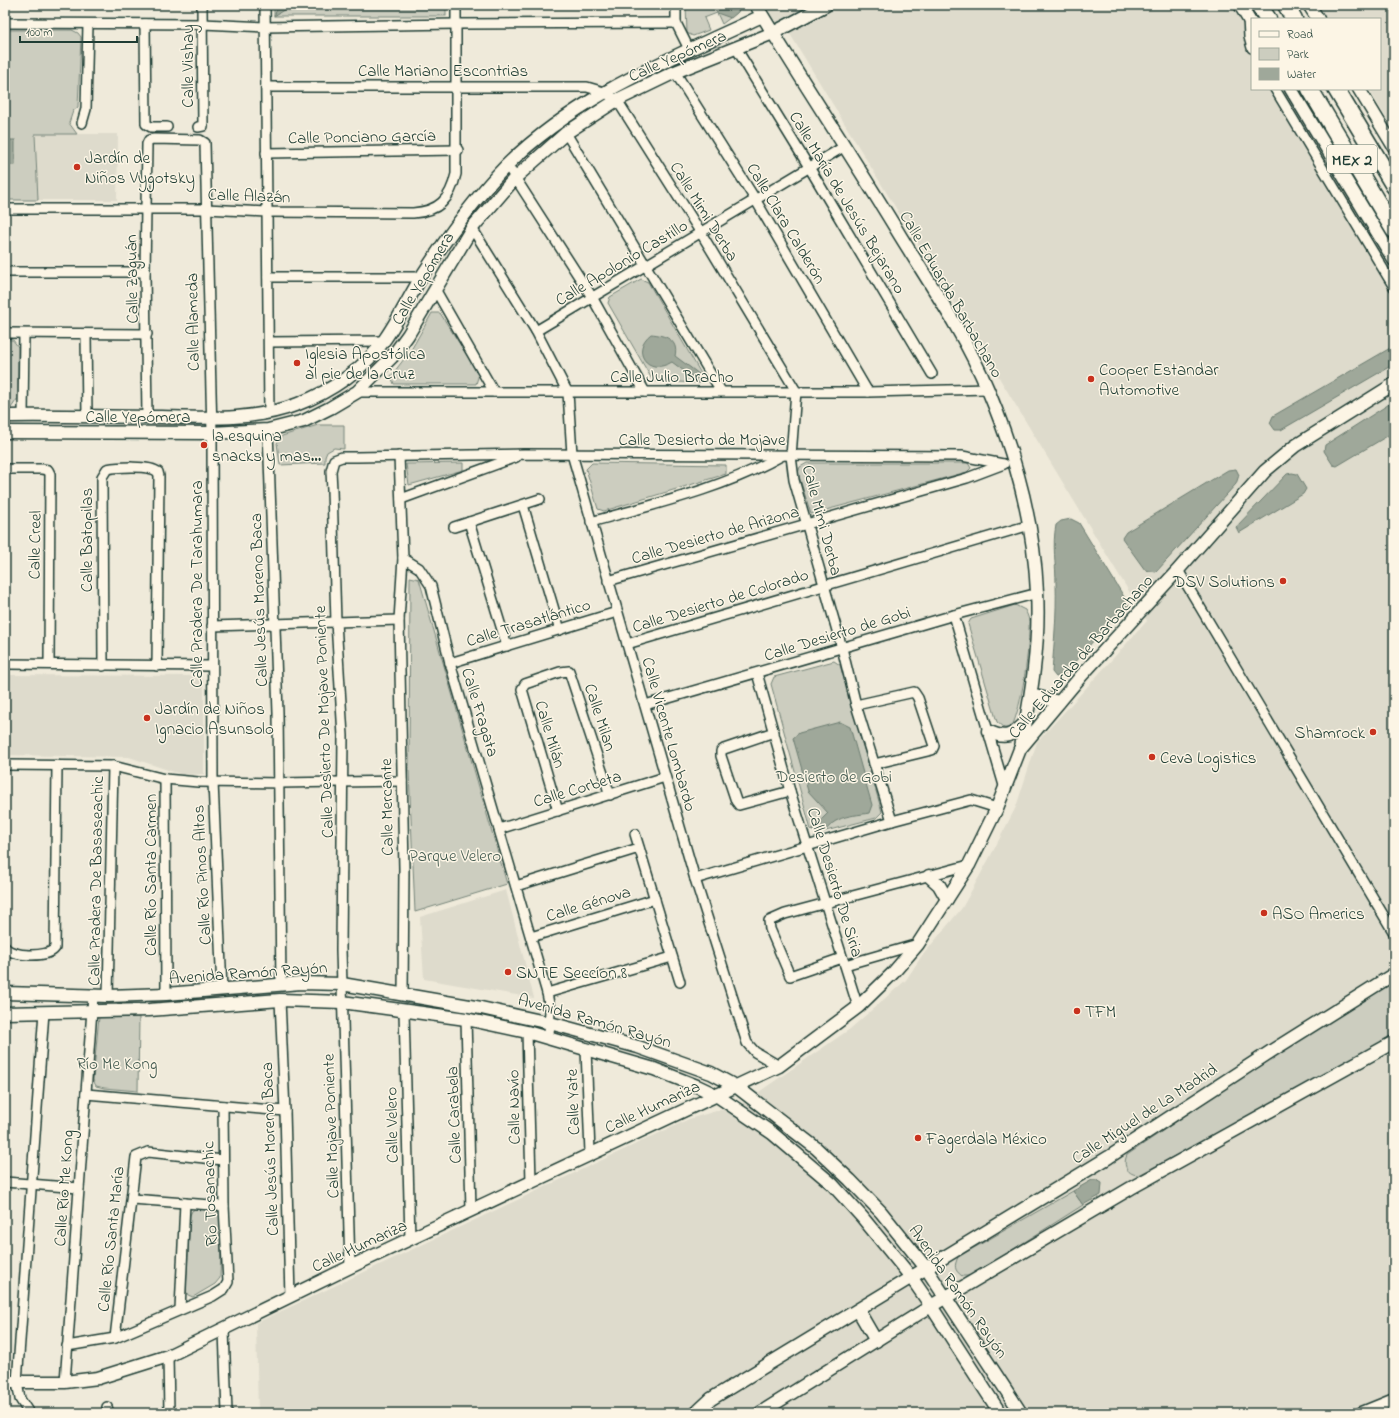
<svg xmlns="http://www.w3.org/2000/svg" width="1399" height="1418" font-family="'Indie Flower',sans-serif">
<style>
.built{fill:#dedbcc}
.green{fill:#cccdbf;stroke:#76857a}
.water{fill:#9fa89a;stroke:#6c7d71}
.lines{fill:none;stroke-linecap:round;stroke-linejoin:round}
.street-casing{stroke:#1f3d34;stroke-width:12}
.secondary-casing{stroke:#1f3d34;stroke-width:15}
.highway-casing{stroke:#1f3d34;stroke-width:19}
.street{stroke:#fcf5e5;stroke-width:9}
.secondary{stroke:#fcf5e5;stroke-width:12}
.highway{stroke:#fcf5e5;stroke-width:16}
.poi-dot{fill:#c8321e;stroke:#fcf5e5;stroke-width:1.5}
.labels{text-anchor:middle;stroke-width:3;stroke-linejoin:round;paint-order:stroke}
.shield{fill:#fcf5e5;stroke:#617469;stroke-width:1}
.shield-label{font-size:16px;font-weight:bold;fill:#1f3d34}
.street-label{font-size:17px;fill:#1f3d34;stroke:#fcf5e5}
.poi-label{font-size:17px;fill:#1f3d34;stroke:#fcf5e5;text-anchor:start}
.park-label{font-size:17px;fill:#425a50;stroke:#fcf5e5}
</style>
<rect width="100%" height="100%" fill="#efeada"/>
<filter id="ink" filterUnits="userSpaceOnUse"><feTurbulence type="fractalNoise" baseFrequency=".025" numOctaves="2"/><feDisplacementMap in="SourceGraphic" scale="8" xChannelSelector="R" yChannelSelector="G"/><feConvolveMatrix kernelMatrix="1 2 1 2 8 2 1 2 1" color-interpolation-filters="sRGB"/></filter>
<g filter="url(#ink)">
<g class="built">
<path d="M 765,5 L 815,5 L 777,25 Z"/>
<path d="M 829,5 L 1235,5 L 1252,34 L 1252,89 L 1285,89 L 1394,271 L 1394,1413 L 258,1413 L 256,1323 L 689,1119 L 743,1103 L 850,1029 L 906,980 L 921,957 L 962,908 L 990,857 L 1016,807 L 1037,742 L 1147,621 L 787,29 Z"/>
<path d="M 1317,5 L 1394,5 L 1394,131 L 1369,89 L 1380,89 L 1380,19 L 1326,19 Z"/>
<path d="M 35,134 L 118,134 L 117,200 L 38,200 Z"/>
<path d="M 5,675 L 199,676 L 204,681 L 204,774 L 183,775 L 129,757 L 5,755 Z"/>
<path d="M 506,890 L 534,998 L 424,979 L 420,917 Z"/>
</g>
<g class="green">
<rect x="274" y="5" width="172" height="11"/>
<path d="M 686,5 L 739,5 L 738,12 L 722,24 L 717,13 L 704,18 L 709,30 L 693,36 L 687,33 Z"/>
<path d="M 5,30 L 72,30 L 78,33 L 81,37 L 78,107 L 73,111 L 69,123 L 77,134 L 35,134 L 38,200 L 5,200 Z"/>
<path d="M 641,279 L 648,282 L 703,377 L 700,383 L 653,381 L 608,303 L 610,297 Z"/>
<path d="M 432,313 L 440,313 L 479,374 L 476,384 L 394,384 L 391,376 L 411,350 Z"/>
<path d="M 5,340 L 13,340 L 18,347 L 18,398 L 11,408 L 5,407 Z"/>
<path d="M 318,425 L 344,425 L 344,449 L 334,448 L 327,452 L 325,457 L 325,463 L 280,465 L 277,443 L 282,436 Z"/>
<path d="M 463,463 L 463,470 L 409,485 L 406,464 Z"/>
<path d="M 592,463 L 726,465 L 726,474 L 604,511 L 598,509 L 586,469 Z"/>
<path d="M 807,463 L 968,463 L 971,468 L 967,472 L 811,514 L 798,473 L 800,467 Z"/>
<path d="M 410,577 L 419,579 L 507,884 L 415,912 L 409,771 Z"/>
<path d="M 1015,605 L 1025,610 C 1027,614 1029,618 1029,622 C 1030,645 1022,709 1011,728 L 1004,728 L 997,722 L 968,624 L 971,619 Z"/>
<path d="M 834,661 L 840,665 L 882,812 L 876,818 L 818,833 L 811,830 L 771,684 L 774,677 Z"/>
<path d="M 1394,984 L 1394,1035 L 1328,1074 L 1139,1175 C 1128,1175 1122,1166 1127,1155 L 1254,1069 L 1385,986 Z"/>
<path d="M 99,1017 L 139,1017 L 138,1091 L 104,1088 L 96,1086 L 93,1080 Z"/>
<path d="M 1073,1191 L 1083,1205 L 971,1276 L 962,1276 C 954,1270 954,1266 958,1257 Z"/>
<path d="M 196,1208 L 214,1209 L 220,1212 L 222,1218 L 220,1278 L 215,1284 L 193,1297 L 188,1295 L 186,1291 L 190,1215 L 192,1211 Z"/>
</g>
<g class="water">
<path d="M 279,5 L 302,5 L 297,9 L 287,8 L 274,16 Z"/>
<path d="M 711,5 L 739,5 L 738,12 L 731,18 L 717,13 Z"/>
<rect x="5" y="140" width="10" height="25"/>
<path d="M 651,334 C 665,335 679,340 675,356 L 703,377 L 700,383 L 672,362 C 647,377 630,350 651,334 Z"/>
<path d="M 1392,347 L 1394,347 L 1394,364 L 1281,430 L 1275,430 L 1270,423 L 1273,416 Z"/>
<path d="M 1394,401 L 1394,432 L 1337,466 L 1333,465 L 1324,451 L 1325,445 Z"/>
<path d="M 1236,469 L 1239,475 L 1236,484 L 1156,572 L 1145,570 L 1122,538 L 1126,532 L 1228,470 Z"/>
<path d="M 1292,473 L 1297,474 L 1306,489 L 1303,494 L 1239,533 L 1236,527 L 1287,474 Z"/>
<path d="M 1071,519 L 1079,523 L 1129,605 L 1120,611 L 1064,674 L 1056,677 L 1052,672 C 1054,642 1057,614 1056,584 C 1056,564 1052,545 1056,525 L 1061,521 Z"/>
<path d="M 840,722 L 850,727 L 872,805 L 869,813 C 860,815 847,815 838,820 C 826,825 828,837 811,830 L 828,813 L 808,791 L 793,738 L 799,733 Z"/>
<path d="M 1092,1180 L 1097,1180 L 1102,1183 L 1101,1195 L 1083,1205 L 1073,1191 Z"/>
</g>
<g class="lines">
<defs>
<g id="street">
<path d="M 265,5 L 269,413"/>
<path d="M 676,5 L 676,23 L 690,51"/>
<path d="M 1248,18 L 1249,37 L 1252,48"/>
<path d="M 5,23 L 203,24 L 265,27 L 456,24 L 676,23"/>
<path d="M 145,24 L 146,124 L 151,127 L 167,127"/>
<path d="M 736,48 L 809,167 L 932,374"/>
<path d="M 675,72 L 755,199 L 868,392"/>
<path d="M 266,87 L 587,87 L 604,92 L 617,100 L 701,233 L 796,391 L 791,456 L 794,480 L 842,648 L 856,705 L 892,821"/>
<path d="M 1275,89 L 1394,287"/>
<path d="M 82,123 L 86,109 L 88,24"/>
<path d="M 198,127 L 203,126 L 202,5"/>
<path d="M 566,133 L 721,391"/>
<path d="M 266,153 L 458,150"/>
<path d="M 507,165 L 592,297 L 645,392"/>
<path d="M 5,209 L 206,209 L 267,212 L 413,213 C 439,211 450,200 456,174 L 456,5"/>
<path d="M 472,228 L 536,331 L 568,393 L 572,454 L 695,879 L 747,1043 L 755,1052 L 779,1066"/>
<path d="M 5,272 L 145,272"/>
<path d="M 268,277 L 422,277"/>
<path d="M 435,289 L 494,392"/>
<path d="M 536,331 L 845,146"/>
<path d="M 5,333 L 147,334"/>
<path d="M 86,335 L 87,416"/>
<path d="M 269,342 L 385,341"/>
<path d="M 357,392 L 868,392 L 988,389"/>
<path d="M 23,416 L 24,334"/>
<path d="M 147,417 L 145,272 L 147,144 L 149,140 L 153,139 L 200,140 L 205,143 L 212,433 L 213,782 L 222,990"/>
<path d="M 268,430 L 278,713 L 281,985"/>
<path d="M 399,456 L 403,558 L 399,620 L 404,869 L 403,994"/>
<path d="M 5,469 L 42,469 L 48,470 L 50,474 L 49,664"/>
<path d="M 401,499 L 516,457"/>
<path d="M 523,505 L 560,630"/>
<path d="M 469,522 L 507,646"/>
<path d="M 591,522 C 655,504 722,489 781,456"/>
<path d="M 454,527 L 540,499"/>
<path d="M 403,558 L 419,568 L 431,586 L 450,663 L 547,993 L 550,1009 L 549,1037"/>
<path d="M 1178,570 L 1394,933"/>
<path d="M 608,581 L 967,478 L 1004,464"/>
<path d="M 954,615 L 1005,789"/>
<path d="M 212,626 L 399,620"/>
<path d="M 627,644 L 1030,525"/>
<path d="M 450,663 L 617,612"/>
<path d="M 5,664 L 211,666"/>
<path d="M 103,666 L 102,477 L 107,469 C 118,467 150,465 158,472 L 159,476 L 157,666"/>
<path d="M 757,673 L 790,791 L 858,1007"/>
<path d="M 645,705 L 954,615 L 1038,593"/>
<path d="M 856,705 L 914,692 L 918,698 L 934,746 L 932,750 L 874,764"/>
<path d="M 774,732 L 724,749 L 721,751 L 721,756 L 736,801 L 739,805 L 790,791"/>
<path d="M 5,765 L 113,766 L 165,779 L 198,782 L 280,783 L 402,781"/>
<path d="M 165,779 L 166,994"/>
<path d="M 558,811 L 522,689 L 525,684 L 560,672 L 569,671 L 610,795"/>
<path d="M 499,829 L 665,777"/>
<path d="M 635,834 L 680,982"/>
<path d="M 695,879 L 892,821 L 971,800 L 997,808"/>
<path d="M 516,886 L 639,848"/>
<path d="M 531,937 L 655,899"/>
<path d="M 5,947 C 11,957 48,958 55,948 L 57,765"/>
<path d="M 842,958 L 790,976 L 770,929 L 769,921 L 785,914 L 969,865"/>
<path d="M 845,965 L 918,944"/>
<path d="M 547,993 L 672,957"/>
<path d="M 108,996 L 113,766"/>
<path d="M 280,1000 L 285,1111 L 290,1297"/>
<path d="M 404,1011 L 410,1239"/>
<path d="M 466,1019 L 471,1210"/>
<path d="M 527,1032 L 531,1182"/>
<path d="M 586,1049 L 590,1153"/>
<path d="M 86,1094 L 285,1111"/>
<path d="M 5,1182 L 79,1188"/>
<path d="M 132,1199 L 224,1206"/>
<path d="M 350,1267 L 341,950 L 343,736 L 336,622 L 332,490 L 331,471 L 334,460 L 342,457 L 357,457 L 524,454 L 962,456 L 1003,464"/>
<path d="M 180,1309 L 185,1203"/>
<path d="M 224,1330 L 227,1413"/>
<path d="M 115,1338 L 136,1157 L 148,1152 L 223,1160"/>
<path d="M 67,1346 L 115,1338 L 213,1296 L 224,1289 L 228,1282 L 224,1206 L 223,1106"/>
<path d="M 168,1356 L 169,1413"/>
<path d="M 65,1382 L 93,996"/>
<path d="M 107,1407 L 109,1413"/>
<path d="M 29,1413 L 20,1399 L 17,1382 L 44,1012"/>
</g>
<g id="secondary">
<path d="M 756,5 C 803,83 854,159 901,237 C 932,287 966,337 988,390 C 1015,454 1034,523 1037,592 C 1040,644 1031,696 1021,747"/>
<path d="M 1240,5 L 1252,25"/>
<path d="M 1309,5 L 1318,19"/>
<path d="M 1291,89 L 1394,260"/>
<path d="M 1359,89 L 1394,147"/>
<path d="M 5,416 C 57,415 109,417 161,417 C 206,418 255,421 298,404 C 330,392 366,368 385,339 C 399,319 409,297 422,276 C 447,237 474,199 506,166 C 577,95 673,58 762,16"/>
<path d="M 5,432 L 212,433 L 268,430 L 304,421 L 330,408 L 357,392 L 392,357 L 408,335 L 472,228 L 515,178 L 566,133 L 617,100 L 675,72 L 773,33 L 826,5"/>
<path d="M 1031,695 L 1059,702"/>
<path d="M 988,731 C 1005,740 1012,736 1025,723"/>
<path d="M 929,876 L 939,885 L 947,899"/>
<path d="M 5,993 L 108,996 L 166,994 L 301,983 L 342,984 L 481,1008 L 550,1023 L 638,1047 L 711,1073 L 737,1087 L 816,1148 L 850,1180 L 881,1212 L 926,1268 L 1021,1413"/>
<path d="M 5,1013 L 149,1010 L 280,1000 L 342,1002 L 466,1019 L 527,1032 L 654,1069 L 697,1086 L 716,1095 L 772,1133 L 832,1184 L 862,1217 L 911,1277 L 931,1306 L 1000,1413"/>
<path d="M 858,1310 L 876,1341"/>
<path d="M 5,1382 L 65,1382 L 98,1378 L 168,1356 L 350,1267 L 779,1066 L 858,1007 L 893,973 L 918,944 L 969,865 L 997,808 L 1020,749 L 1082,675 L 1178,570 L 1265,471 L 1295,446 L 1394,384"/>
<path d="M 696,1413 L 711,1399 L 1109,1157 L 1273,1050 L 1394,974"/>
<path d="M 760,1413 L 931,1306 L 1131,1188 L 1394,1042"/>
<path d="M 1362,1413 L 1394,1400"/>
</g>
<g id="highway">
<path d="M 1259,5 L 1268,19"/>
<path d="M 1286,5 L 1294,19"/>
<path d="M 1310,89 L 1394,230"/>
<path d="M 1336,89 L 1394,186"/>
</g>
</defs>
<use href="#street" class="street-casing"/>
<use href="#secondary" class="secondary-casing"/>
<use href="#highway" class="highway-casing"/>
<use href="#street" class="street"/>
<use href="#secondary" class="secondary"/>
<use href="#highway" class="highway"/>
</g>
</g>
<g class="poi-dot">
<circle cx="77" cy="167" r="4"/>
<circle cx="297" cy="363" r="4"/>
<circle cx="1091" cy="379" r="4"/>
<circle cx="204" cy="445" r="4"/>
<circle cx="1283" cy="581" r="4"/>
<circle cx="147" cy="718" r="4"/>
<circle cx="1373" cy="732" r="4"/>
<circle cx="1152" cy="757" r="4"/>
<circle cx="1264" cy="913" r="4"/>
<circle cx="508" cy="972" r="4"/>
<circle cx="1077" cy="1011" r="4"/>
<circle cx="918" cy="1138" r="4"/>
</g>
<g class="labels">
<rect class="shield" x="1327" y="145" width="50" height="28" rx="3"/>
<g class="shield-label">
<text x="1352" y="165">MEX 2</text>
</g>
<g class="street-label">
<text transform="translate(677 55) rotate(-24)" y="6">Calle Yepómera</text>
<text transform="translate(187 66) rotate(-90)" y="6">Calle Vishay</text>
<text x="443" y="76">Calle Mariano Escontrias</text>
<text transform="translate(362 136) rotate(-1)" y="6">Calle Ponciano García</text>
<text transform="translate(249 195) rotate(2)" y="6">Calle Alazán</text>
<text transform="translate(848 202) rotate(59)" y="6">Calle María de Jesús Bejarano</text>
<text transform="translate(705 211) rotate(58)" y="6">Calle Mimi Derba</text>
<text transform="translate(787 223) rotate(59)" y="6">Calle Clara Calderón</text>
<text transform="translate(621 262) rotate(-31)" y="6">Calle Apolonio Castillo</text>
<text transform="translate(422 278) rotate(-59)" y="6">Calle Yepómera</text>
<text transform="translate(131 279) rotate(-91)" y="6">Calle Zaguán</text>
<text transform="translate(952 294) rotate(60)" y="6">Calle Eduarda Barbachano</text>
<text transform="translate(192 322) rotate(-91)" y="6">Calle Alameda</text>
<text x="672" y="382">Calle Julio Bracho</text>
<text x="138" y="422">Calle Yepómera</text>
<text x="702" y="445">Calle Desierto de Mojave</text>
<text transform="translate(823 520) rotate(75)" y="6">Calle Mimi Derba</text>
<text transform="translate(715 534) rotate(-16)" y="6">Calle Desierto de Arizona</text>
<text transform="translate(86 540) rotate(-90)" y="6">Calle Batopilas</text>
<text transform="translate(34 545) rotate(-89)" y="6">Calle Creel</text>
<text transform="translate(196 584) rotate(-90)" y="6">Calle Pradera De Tarahumara</text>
<text transform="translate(258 600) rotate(-92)" y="6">Calle Jesús Moreno Baca</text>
<text transform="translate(720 600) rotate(-17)" y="6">Calle Desierto de Colorado</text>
<text transform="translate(528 622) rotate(-17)" y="6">Calle Trasatlántico</text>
<text transform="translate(837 633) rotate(-17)" y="6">Calle Desierto de Gobi</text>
<text transform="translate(1080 656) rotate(-49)" y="6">Calle Eduarda de Barbachano</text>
<text transform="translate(481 712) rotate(73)" y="6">Calle Fragata</text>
<text transform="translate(601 717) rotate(72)" y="6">Calle Milan</text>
<text transform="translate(323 722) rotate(-92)" y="6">Calle Desierto De Mojave Poniente</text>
<text transform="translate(551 734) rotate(73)" y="6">Calle Milán</text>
<text transform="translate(670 734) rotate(74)" y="6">Calle Vicente Lombardo</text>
<text transform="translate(577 788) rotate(-17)" y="6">Calle Corbeta</text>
<text transform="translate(386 807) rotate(-91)" y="6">Calle Mercante</text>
<text transform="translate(150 875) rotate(-90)" y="6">Calle Río Santa Carmen</text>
<text transform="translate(201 875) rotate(-93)" y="6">Calle Río Pinos Altos</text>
<text transform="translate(95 881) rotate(-89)" y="6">Calle Pradera De Basaseachic</text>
<text transform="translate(836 882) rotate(73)" y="6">Calle Desierto De Siria</text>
<text transform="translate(588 903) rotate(-17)" y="6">Calle Génova</text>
<text transform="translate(248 972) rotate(-4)" y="6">Avenida Ramón Rayón</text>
<text transform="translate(595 1020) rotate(16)" y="6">Avenida Ramón Rayón</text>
<text transform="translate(572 1102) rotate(-92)" y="6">Calle Yate</text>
<text transform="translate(652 1106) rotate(-25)" y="6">Calle Humariza</text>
<text transform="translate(513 1107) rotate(-91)" y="6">Calle Navío</text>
<text transform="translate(1144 1113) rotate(-33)" y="6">Calle Miguel de La Madrid</text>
<text transform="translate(453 1115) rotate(-92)" y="6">Calle Carabela</text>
<text transform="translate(391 1125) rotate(-91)" y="6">Calle Velero</text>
<text transform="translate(330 1126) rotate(-92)" y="6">Calle Mojave Poniente</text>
<text transform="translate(269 1149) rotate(-92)" y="6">Calle Jesús Moreno Baca</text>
<text transform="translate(63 1188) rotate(-86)" y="6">Calle Río Me Kong</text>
<text transform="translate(209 1194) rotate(-92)" y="6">Río Tosanachic</text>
<text transform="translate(110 1239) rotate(-84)" y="6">Calle Río Santa María</text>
<text transform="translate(359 1245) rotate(-25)" y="6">Calle Humariza</text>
<text transform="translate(959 1291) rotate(55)" y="6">Avenida Ramón Rayón</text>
</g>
<g class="poi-label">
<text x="85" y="163">Jardín de<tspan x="85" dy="20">Niños Vygotsky</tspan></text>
<text x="305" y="359">Iglesia Apostólica<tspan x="305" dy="20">al pie de la Cruz</tspan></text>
<text x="1099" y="375">Cooper Estandar<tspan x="1099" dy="20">Automotive</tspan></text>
<text x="212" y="441">la esquina<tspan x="212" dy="20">snacks y mas...</tspan></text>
<text x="1275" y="587" text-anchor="end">DSV Solutions</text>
<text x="155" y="714">Jardín de Niños<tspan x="155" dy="20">Ignacio Asunsolo</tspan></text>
<text x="1365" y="738" text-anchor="end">Shamrock</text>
<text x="1160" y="763">Ceva Logistics</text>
<text x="1272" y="919">ASO Americs</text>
<text x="516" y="978">SNTE Seccíon 8</text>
<text x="1085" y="1017">TFM</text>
<text x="926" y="1144">Fagerdala México</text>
</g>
<g class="park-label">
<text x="834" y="782">Desierto de Gobi</text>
<text x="455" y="861">Parque Velero</text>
<text x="117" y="1069">Río Me Kong</text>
</g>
</g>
<rect width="1399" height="1418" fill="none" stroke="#fcf5e5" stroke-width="20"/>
<rect x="10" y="10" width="1379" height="1398" fill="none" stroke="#1f3d34" stroke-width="1.5" filter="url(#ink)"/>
<rect x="1251" y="18" width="130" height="72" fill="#fcf5e5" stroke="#a4ab9e"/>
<rect x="1259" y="31" width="20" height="6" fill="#fcf5e5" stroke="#a4ab9e"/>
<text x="1287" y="38" font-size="12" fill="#1f3d34">Road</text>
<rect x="1259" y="48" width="20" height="12" fill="#cccdbf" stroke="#a4ab9e"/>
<text x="1287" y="58" font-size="12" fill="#1f3d34">Park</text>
<rect x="1259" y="68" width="20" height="12" fill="#9fa89a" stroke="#a4ab9e"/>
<text x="1287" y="78" font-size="12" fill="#1f3d34">Water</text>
<path d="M20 36v6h117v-6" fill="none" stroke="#1f3d34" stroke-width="2"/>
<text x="26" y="36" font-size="12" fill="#1f3d34" stroke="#fcf5e5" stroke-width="3" paint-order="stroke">100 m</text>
</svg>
